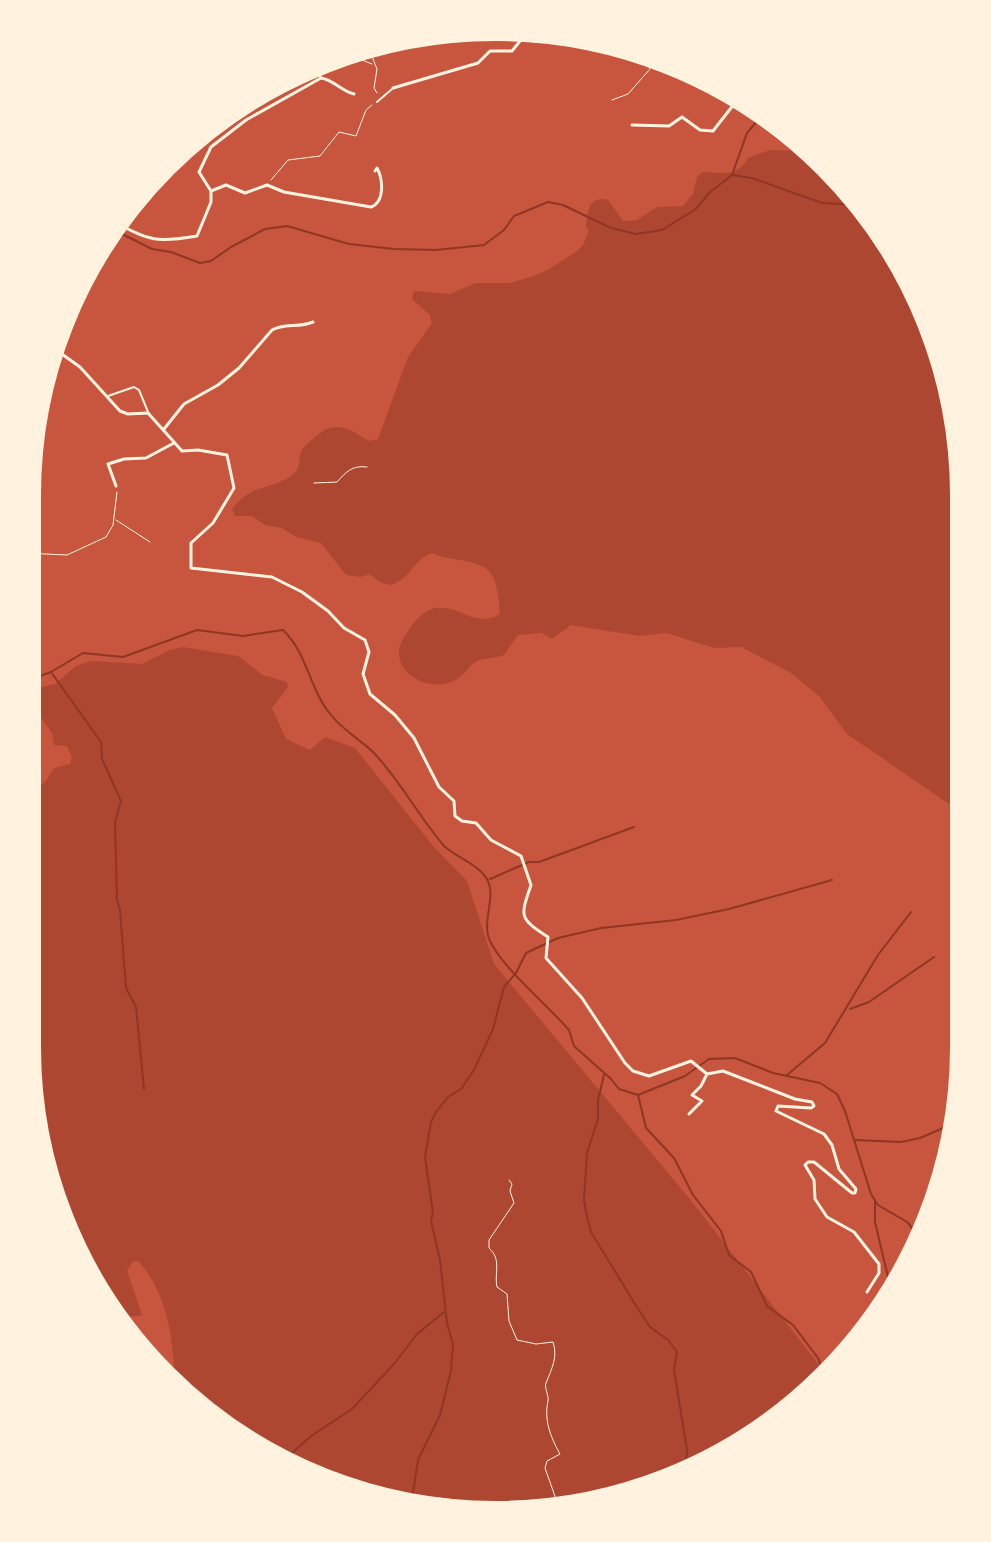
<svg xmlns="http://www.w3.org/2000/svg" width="991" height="1542" font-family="'Archivo Narrow',sans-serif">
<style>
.green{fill:#ae4732}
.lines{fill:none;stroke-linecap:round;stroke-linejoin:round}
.stream{stroke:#8f3625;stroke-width:2}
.path{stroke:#fff3e0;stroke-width:1}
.pedestrian{stroke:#fff3e0;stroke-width:2}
.minor{stroke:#fff3e0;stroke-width:3}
.rim{fill:none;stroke:#fff3e0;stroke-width:10}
</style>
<rect width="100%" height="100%" fill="#c8553d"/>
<g class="green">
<path d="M 804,147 L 813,147 L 920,286 L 968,465 L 966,822 L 955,808 L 847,734 L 819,696 L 791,673 L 741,647 L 715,648 L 666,633 L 640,636 L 571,625 L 552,639 L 542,633 L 518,635 L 504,655 C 496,658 488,658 480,660 C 471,663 468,670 461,676 C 448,687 429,687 414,678 C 406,673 399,664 399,653 C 399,645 403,638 408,631 C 442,578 468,635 500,614 C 499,603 498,591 495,581 C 487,556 451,563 432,553 C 414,559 410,579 391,585 L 382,583 L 369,574 L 361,577 L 346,575 L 321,543 L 296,537 L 282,528 L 265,525 L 252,516 L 235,516 L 232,509 C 252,483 268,491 291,476 C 303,468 297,458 303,448 C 307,443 313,439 318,435 C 336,419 351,430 369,441 L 378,439 L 408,357 L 432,323 L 430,315 L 412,299 L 414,291 L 450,294 L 476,283 L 510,283 L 534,276 L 549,269 L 577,251 L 583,245 L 589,230 L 586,228 C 587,212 589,195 608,200 L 623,221 L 637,220 L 657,207 L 683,206 L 693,194 L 697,177 L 702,172 C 723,172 737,178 748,158 L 770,150 L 794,151 Z"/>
<path d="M 183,647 L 238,656 L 263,675 L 287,682 L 288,687 L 272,708 L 286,739 L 310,750 L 325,737 L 355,748 L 433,846 L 467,881 L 494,964 L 689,1198 L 822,1369 L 834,1374 L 758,1440 L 619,1504 L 495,1520 L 343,1495 L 207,1422 L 175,1388 C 174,1345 169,1294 138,1261 L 133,1262 L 127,1271 L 142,1315 L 111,1319 L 102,1310 L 47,1198 L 22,1046 L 24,769 L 30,783 L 38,786 L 45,782 L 54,768 L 70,764 L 72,757 L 67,746 L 54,745 L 52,733 L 40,716 L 24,711 L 24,686 L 42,687 L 55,684 L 76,666 L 92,661 L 142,664 L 169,650 Z"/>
</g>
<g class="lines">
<g class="stream">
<path d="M 732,175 L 747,133 L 763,114"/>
<path d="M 110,228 L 152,249 L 171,252 L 200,263 L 211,261 L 231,247 L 265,229 L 287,226 L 349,244 L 394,249 L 436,250 L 484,245 L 504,230 L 514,216 L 548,202 L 563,205 L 611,228 L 636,234 L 662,230 L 696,209 L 709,193 L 732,175 L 752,178 L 822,203 L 858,205"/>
<path d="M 51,672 L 101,742 L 102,759 L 121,801 L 115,822 L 117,900 L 120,910 L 126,988 L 136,1007 L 144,1089"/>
<path d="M 24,676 L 32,679 L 51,672 L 83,653 L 123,657 L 197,630 L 243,636 L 283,630 C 308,654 309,689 331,715 C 343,730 359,739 373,752 C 400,780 419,817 444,846 C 456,857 475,863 484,875 C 500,893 480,920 490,941 C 502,967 548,1006 569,1030 L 574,1046 L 611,1079 L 619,1089 L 638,1095 L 685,1076 L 709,1059 L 735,1058 L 773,1073 L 820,1083 L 837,1094 L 845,1111 L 871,1194 L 878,1205 L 907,1222 L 924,1242"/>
<path d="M 490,879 L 529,862 L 539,862 L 634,827"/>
<path d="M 850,1009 L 869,1002 L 934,957"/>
<path d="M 604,1075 L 598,1100 L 598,1119 L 587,1153 L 584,1200 L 587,1217 L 591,1232 L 635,1304 L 650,1327 L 668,1340 L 677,1352 L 674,1370 L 687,1450 L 686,1464 L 682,1475"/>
<path d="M 787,1075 L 825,1043 L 878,955 L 911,912"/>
<path d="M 638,1095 L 646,1128 L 674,1158 L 693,1195 L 721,1231 L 729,1255 L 751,1272 L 767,1306 L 793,1325 L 818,1358 L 827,1380"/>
<path d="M 855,1140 L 901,1142 L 920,1138 L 962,1120"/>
<path d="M 875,1201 L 875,1222 L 892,1294"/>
<path d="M 282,1462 L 311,1436 L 352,1409 L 394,1364 L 417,1334 L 444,1312"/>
<path d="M 411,1506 L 418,1460 L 440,1415 L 451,1371 L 453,1345 L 447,1323 L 440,1260 L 431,1221 L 433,1213 L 425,1157 L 431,1122 L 436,1112 L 448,1097 L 461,1089 L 474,1070 L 493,1029 L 504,987 L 516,973 L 526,953 L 558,938 L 601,928 L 676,920 L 729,909 L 832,880"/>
</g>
<g class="path">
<path d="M 369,49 L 377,69 L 374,88 L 377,93"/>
<path d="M 347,54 L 372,64"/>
<path d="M 612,100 L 628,94 L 650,69 L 638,46"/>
<path d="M 271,180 L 288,160 L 320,156 L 339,132 L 356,136 L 366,110 L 372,105"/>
<path d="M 314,483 L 337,482 C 346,472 352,465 367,467"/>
<path d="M 116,520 L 150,542"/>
<path d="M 25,553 L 67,555 L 106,537 L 113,525 L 117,492"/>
<path d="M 509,1180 L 512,1184 L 510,1191 L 514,1203 L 489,1240 L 489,1248 C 502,1260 494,1272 497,1287 L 507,1294 L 509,1321 L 517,1340 L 536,1344 L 553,1342 C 558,1357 552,1368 546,1383 C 544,1388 549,1395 548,1401 C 544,1420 550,1436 560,1454 L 547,1461 L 545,1468 L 557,1502 L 545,1513"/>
</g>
<g class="pedestrian">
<path d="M 377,102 L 392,89"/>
<path d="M 108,396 L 134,387 L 139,390 L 148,412"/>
</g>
<g class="minor">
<path d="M 309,65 L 320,76"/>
<path d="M 393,88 L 478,63 L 490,51 L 512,51 L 528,31"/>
<path d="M 632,125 L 669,126 L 682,117 L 700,130 L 713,131 L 738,99"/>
<path d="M 211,191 L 226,185 L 245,193 L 267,185 L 284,192 L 371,207 C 385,202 383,179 377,168 L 375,171"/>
<path d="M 114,222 C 151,241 156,243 197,236 L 211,202 L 211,191 L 199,172 L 211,147 L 246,120 L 321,78 C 334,80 341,91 354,94"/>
<path d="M 52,347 L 80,367 L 120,411 L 128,414 L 148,413 L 182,451 L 198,450 L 227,455 L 234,488 L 213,523 L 191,543 L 191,568 L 272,577 L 302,592 L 328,611 L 344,628 L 365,640 L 369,652 L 363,674 L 370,694 L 395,715 L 414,738 L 439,787 L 454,801 L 455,816 L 462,821 L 476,823 L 491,840 L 521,856 L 531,885 C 520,917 519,918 548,937 L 546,958 L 582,998 L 625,1063 L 633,1071 L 649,1076 L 691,1061 L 707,1074"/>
<path d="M 164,429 L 184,404 L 218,385 L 239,368 L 272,330 C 284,323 299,328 313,322"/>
<path d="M 116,486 L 108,464 L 124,459 L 146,458 L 174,443"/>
<path d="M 707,1074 L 723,1071 L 795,1099 L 812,1102 L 814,1106 L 811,1108 L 778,1106 L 776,1111 L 824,1134 L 832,1145 L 839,1169 L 856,1189 L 855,1193 L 852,1193 L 814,1162 L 808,1162 L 805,1165 L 814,1180 L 815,1199 L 827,1217 L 854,1232 L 879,1264 L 879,1273 L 867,1292"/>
<path d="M 689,1114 L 702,1101 L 692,1095 L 701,1086 L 707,1074"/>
</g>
</g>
<path d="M0 0H991V1542H0ZM495 36H496A459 459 0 0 1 955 495V1047A459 459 0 0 1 496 1506H495A459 459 0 0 1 36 1047V495A459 459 0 0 1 495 36Z" fill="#fff3e0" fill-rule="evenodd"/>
<path class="rim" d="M495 36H496A459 459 0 0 1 955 495V1047A459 459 0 0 1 496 1506H495A459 459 0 0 1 36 1047V495A459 459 0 0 1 495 36Z"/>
</svg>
